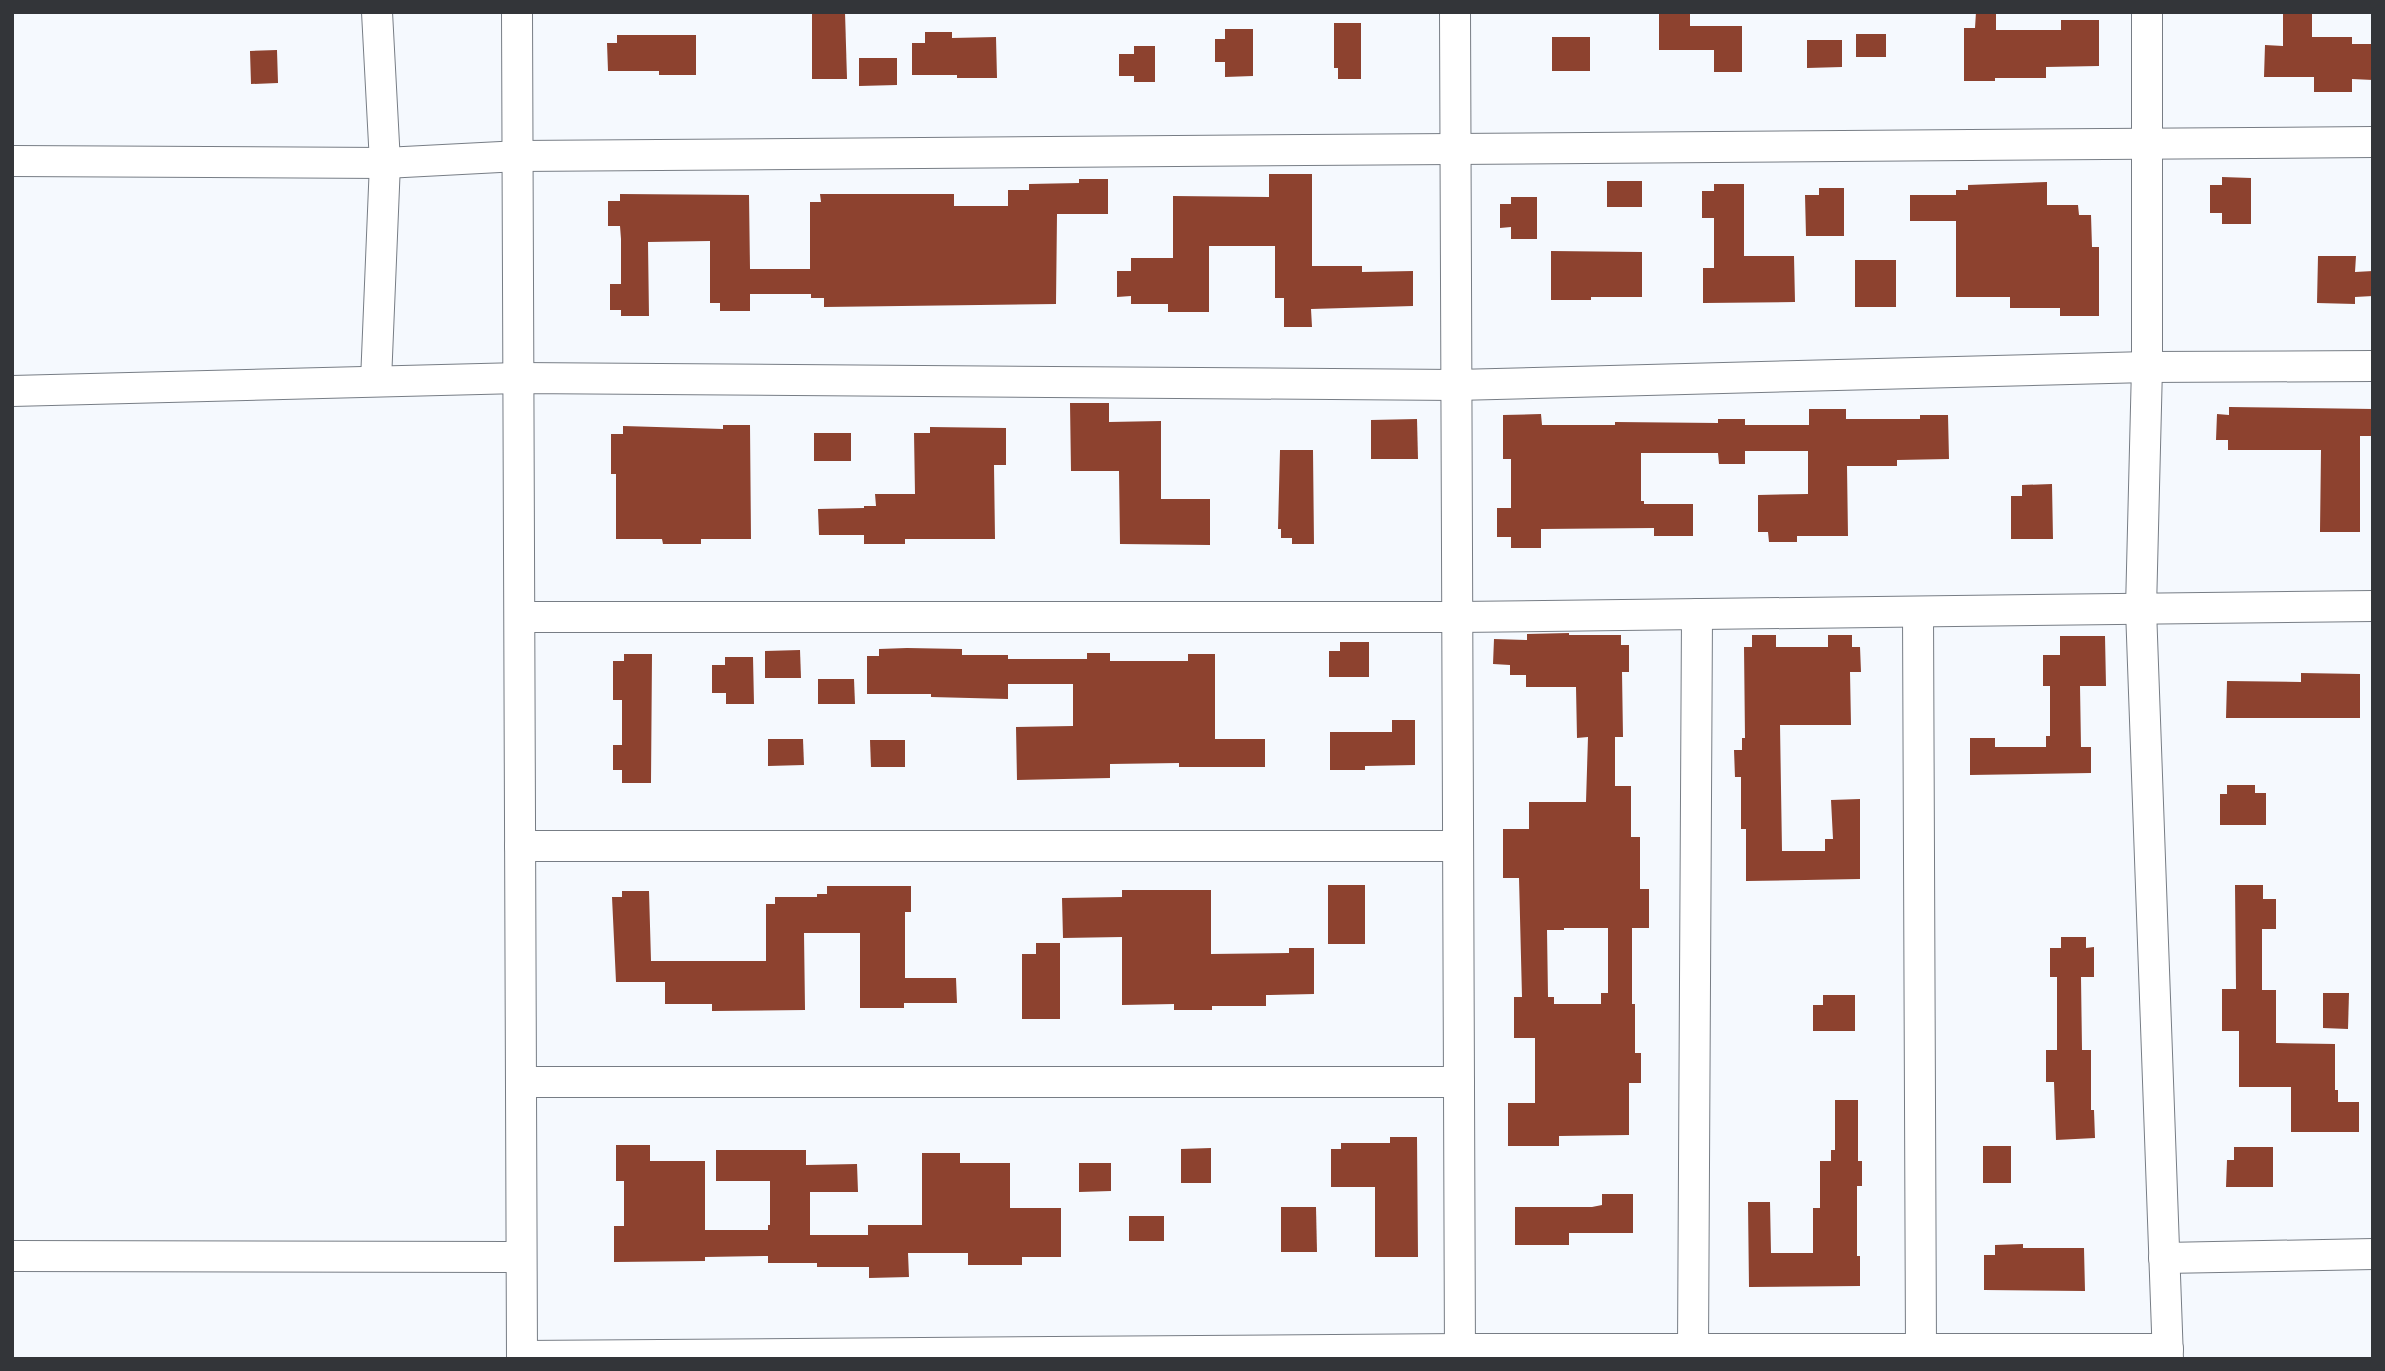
<svg xmlns="http://www.w3.org/2000/svg" width="2385" height="1371" font-family="'PT Sans Narrow',sans-serif">
<style>
.building{fill:#8d422f;fill-rule:evenodd}
.lines{fill:none;stroke-linecap:round;stroke-linejoin:round}
.minor-casing{stroke:#777d85;stroke-width:32}
.minor{stroke:#fff;stroke-width:30}
</style>
<rect width="100%" height="100%" fill="#f5f9fe"/>
<g class="building">
<path d="M 812,12 L 845,12 L 847,79 L 812,79 Z"/>
<path d="M 1659,12 L 1690,12 L 1690,26 L 1742,26 L 1742,72 L 1714,72 L 1714,50 L 1659,50 Z"/>
<path d="M 1976,12 L 1996,12 L 1996,30 L 2061,30 L 2061,20 L 2099,20 L 2099,66 L 2046,67 L 2046,78 L 1995,78 L 1995,81 L 1964,81 L 1964,28 L 1975,28 Z"/>
<path d="M 2283,14 L 2312,14 L 2312,37 L 2352,37 L 2352,44 L 2373,44 L 2373,80 L 2352,79 L 2352,92 L 2314,92 L 2314,77 L 2264,77 L 2265,45 L 2283,46 Z"/>
<path d="M 1334,23 L 1361,23 L 1361,79 L 1338,79 L 1338,68 L 1334,68 Z"/>
<path d="M 1225,29 L 1253,29 L 1253,76 L 1225,77 L 1225,62 L 1215,62 L 1215,39 L 1225,39 Z"/>
<path d="M 925,32 L 952,32 L 952,38 L 996,37 L 997,78 L 957,78 L 957,75 L 912,75 L 912,43 L 925,43 Z"/>
<rect x="1856" y="34" width="30" height="23"/>
<path d="M 617,35 L 696,35 L 696,75 L 659,75 L 659,71 L 608,71 L 607,43 L 617,43 Z"/>
<rect x="1552" y="37" width="38" height="34"/>
<path d="M 1807,40 L 1842,40 L 1842,67 L 1807,68 Z"/>
<path d="M 1134,46 L 1155,46 L 1155,82 L 1134,82 L 1134,76 L 1119,76 L 1119,54 L 1134,54 Z"/>
<path d="M 277,50 L 278,83 L 251,84 L 250,51 Z"/>
<path d="M 859,58 L 897,58 L 897,85 L 859,86 Z"/>
<path d="M 1269,174 L 1312,174 L 1312,266 L 1362,266 L 1362,272 L 1413,271 L 1413,306 L 1311,309 L 1312,327 L 1284,327 L 1284,298 L 1275,298 L 1275,246 L 1209,246 L 1209,312 L 1168,312 L 1168,304 L 1131,304 L 1131,296 L 1117,297 L 1117,271 L 1131,271 L 1131,258 L 1173,258 L 1173,196 L 1269,197 Z"/>
<path d="M 2222,177 L 2251,178 L 2251,224 L 2222,224 L 2222,213 L 2210,213 L 2210,185 L 2222,185 Z"/>
<path d="M 1079,179 L 1108,179 L 1108,214 L 1057,214 L 1056,304 L 824,307 L 824,298 L 811,298 L 811,294 L 750,294 L 750,311 L 720,311 L 720,303 L 710,303 L 710,241 L 648,242 L 649,316 L 621,316 L 621,310 L 610,310 L 610,284 L 621,284 L 621,239 L 620,226 L 608,226 L 608,201 L 620,201 L 620,194 L 749,195 L 750,269 L 810,269 L 810,202 L 821,202 L 820,194 L 954,194 L 954,206 L 1008,206 L 1008,190 L 1029,190 L 1029,184 L 1079,183 Z"/>
<rect x="1607" y="181" width="35" height="26"/>
<path d="M 2047,182 L 2047,205 L 2078,205 L 2079,215 L 2091,215 L 2092,247 L 2099,247 L 2099,316 L 2060,316 L 2060,308 L 2010,308 L 2010,297 L 1956,297 L 1956,221 L 1910,221 L 1910,195 L 1956,195 L 1956,190 L 1968,190 L 1968,185 Z"/>
<path d="M 1714,184 L 1744,184 L 1744,256 L 1794,256 L 1795,302 L 1703,303 L 1703,268 L 1714,268 L 1714,218 L 1702,218 L 1702,191 L 1714,191 Z"/>
<path d="M 1819,188 L 1844,188 L 1844,236 L 1806,236 L 1805,195 L 1819,195 Z"/>
<path d="M 1511,197 L 1537,197 L 1537,239 L 1511,239 L 1511,227 L 1500,228 L 1500,204 L 1511,204 Z"/>
<path d="M 1551,251 L 1642,252 L 1642,297 L 1591,297 L 1591,300 L 1551,300 Z"/>
<path d="M 2318,256 L 2356,256 L 2355,272 L 2373,271 L 2373,296 L 2355,297 L 2355,304 L 2317,303 Z"/>
<rect x="1855" y="260" width="41" height="47"/>
<path d="M 1070,403 L 1109,403 L 1109,422 L 1161,421 L 1161,499 L 1210,499 L 1210,545 L 1120,544 L 1119,471 L 1071,471 Z"/>
<path d="M 2229,407 L 2373,409 L 2373,436 L 2360,436 L 2360,532 L 2320,532 L 2321,450 L 2228,450 L 2228,440 L 2216,440 L 2217,414 L 2229,415 Z"/>
<path d="M 1809,409 L 1846,409 L 1846,419 L 1920,419 L 1920,415 L 1948,415 L 1949,459 L 1897,460 L 1897,466 L 1847,466 L 1848,536 L 1797,536 L 1797,542 L 1769,542 L 1768,532 L 1758,532 L 1758,495 L 1808,494 L 1808,451 L 1745,451 L 1745,464 L 1719,464 L 1718,453 L 1641,453 L 1641,501 L 1644,501 L 1644,504 L 1693,504 L 1693,536 L 1654,536 L 1654,528 L 1541,529 L 1541,548 L 1511,548 L 1511,537 L 1497,537 L 1497,508 L 1511,508 L 1511,459 L 1503,459 L 1503,415 L 1541,414 L 1542,425 L 1615,425 L 1615,422 L 1718,423 L 1718,419 L 1745,419 L 1745,425 L 1809,425 Z"/>
<path d="M 1417,419 L 1418,459 L 1371,459 L 1371,420 Z"/>
<path d="M 723,425 L 750,425 L 751,539 L 701,539 L 701,544 L 663,544 L 662,539 L 616,539 L 616,474 L 611,474 L 611,434 L 623,434 L 623,426 L 723,429 Z"/>
<path d="M 930,427 L 1006,428 L 1006,465 L 994,465 L 995,539 L 905,539 L 905,544 L 864,544 L 864,535 L 819,535 L 818,509 L 864,508 L 864,506 L 876,506 L 875,494 L 915,494 L 914,433 L 930,433 Z"/>
<rect x="814" y="433" width="37" height="28"/>
<path d="M 1280,450 L 1313,450 L 1314,544 L 1292,544 L 1292,538 L 1281,538 L 1281,529 L 1278,529 Z"/>
<path d="M 2052,484 L 2053,539 L 2011,539 L 2011,496 L 2022,496 L 2022,485 Z"/>
<path d="M 1569,633 L 1569,635 L 1621,635 L 1621,645 L 1629,645 L 1629,672 L 1622,672 L 1623,737 L 1615,737 L 1615,786 L 1631,786 L 1631,837 L 1640,837 L 1640,889 L 1649,889 L 1649,928 L 1632,928 L 1632,1004 L 1635,1004 L 1635,1053 L 1641,1053 L 1641,1083 L 1629,1083 L 1629,1135 L 1559,1136 L 1559,1146 L 1508,1146 L 1508,1103 L 1535,1103 L 1535,1038 L 1514,1038 L 1514,997 L 1522,997 L 1519,878 L 1503,878 L 1503,829 L 1529,829 L 1529,802 L 1586,802 L 1588,737 L 1577,738 L 1576,687 L 1526,687 L 1526,675 L 1510,675 L 1510,665 L 1493,664 L 1494,639 L 1527,640 L 1527,634 ZM 1564,928 L 1608,928 L 1608,993 L 1601,993 L 1601,1004 L 1554,1004 L 1554,997 L 1548,997 L 1547,930 L 1564,930 Z"/>
<path d="M 1752,635 L 1776,635 L 1776,647 L 1828,647 L 1828,635 L 1852,635 L 1852,647 L 1860,647 L 1861,672 L 1850,672 L 1851,725 L 1780,725 L 1782,851 L 1825,851 L 1825,839 L 1833,839 L 1831,800 L 1860,799 L 1860,879 L 1746,881 L 1746,829 L 1741,829 L 1741,777 L 1735,777 L 1734,750 L 1742,750 L 1742,738 L 1745,738 L 1744,647 L 1752,647 Z"/>
<path d="M 2060,636 L 2105,636 L 2106,686 L 2080,686 L 2081,747 L 2091,747 L 2091,773 L 1970,775 L 1970,738 L 1995,738 L 1995,747 L 2046,747 L 2046,736 L 2050,736 L 2050,686 L 2043,686 L 2043,655 L 2060,655 Z"/>
<path d="M 1340,642 L 1369,642 L 1369,677 L 1329,677 L 1329,651 L 1340,651 Z"/>
<path d="M 907,648 L 962,649 L 962,655 L 1008,655 L 1008,659 L 1087,659 L 1087,653 L 1110,653 L 1110,661 L 1188,661 L 1188,654 L 1215,654 L 1215,739 L 1265,739 L 1265,767 L 1179,767 L 1179,763 L 1110,764 L 1110,778 L 1017,780 L 1016,727 L 1073,726 L 1073,684 L 1008,684 L 1008,699 L 931,697 L 931,694 L 867,694 L 867,656 L 879,656 L 879,649 Z"/>
<path d="M 800,650 L 801,678 L 765,678 L 765,651 Z"/>
<path d="M 624,654 L 652,654 L 651,783 L 622,783 L 622,770 L 613,770 L 613,745 L 622,745 L 622,700 L 613,700 L 613,661 L 624,661 Z"/>
<path d="M 725,657 L 753,657 L 754,704 L 726,704 L 726,693 L 712,693 L 712,665 L 725,665 Z"/>
<path d="M 2301,673 L 2360,674 L 2360,718 L 2226,718 L 2227,681 L 2301,682 Z"/>
<path d="M 818,679 L 854,679 L 855,704 L 818,704 Z"/>
<path d="M 1392,720 L 1415,720 L 1415,765 L 1365,766 L 1365,770 L 1330,770 L 1330,732 L 1392,732 Z"/>
<path d="M 768,739 L 803,739 L 804,765 L 768,766 Z"/>
<path d="M 870,740 L 905,740 L 905,767 L 871,767 Z"/>
<path d="M 2227,785 L 2255,785 L 2255,793 L 2266,793 L 2266,825 L 2220,825 L 2220,794 L 2227,794 Z"/>
<rect x="1328" y="885" width="37" height="59"/>
<path d="M 2235,885 L 2263,885 L 2263,899 L 2276,899 L 2276,929 L 2262,929 L 2262,990 L 2276,990 L 2276,1043 L 2335,1044 L 2335,1090 L 2338,1090 L 2338,1102 L 2359,1102 L 2359,1132 L 2291,1132 L 2291,1087 L 2239,1087 L 2239,1031 L 2222,1031 L 2222,989 L 2236,989 Z"/>
<path d="M 827,886 L 911,886 L 911,912 L 905,912 L 905,978 L 956,978 L 957,1003 L 904,1003 L 904,1008 L 860,1008 L 860,933 L 804,933 L 805,1010 L 712,1011 L 712,1004 L 665,1004 L 665,982 L 616,982 L 612,897 L 622,897 L 622,891 L 649,891 L 651,961 L 766,961 L 766,904 L 775,904 L 775,897 L 817,897 L 817,894 L 827,894 Z"/>
<path d="M 1122,890 L 1211,890 L 1211,954 L 1289,953 L 1289,948 L 1314,948 L 1314,994 L 1266,995 L 1266,1006 L 1212,1006 L 1212,1010 L 1174,1010 L 1174,1004 L 1122,1005 L 1122,937 L 1063,938 L 1062,898 L 1122,897 Z"/>
<path d="M 2061,937 L 2086,937 L 2086,948 L 2094,947 L 2094,977 L 2081,977 L 2082,1050 L 2091,1050 L 2091,1110 L 2094,1110 L 2095,1138 L 2056,1140 L 2054,1082 L 2046,1082 L 2046,1050 L 2057,1050 L 2057,977 L 2050,977 L 2050,948 L 2061,948 Z"/>
<path d="M 1036,943 L 1060,943 L 1060,1019 L 1022,1019 L 1022,954 L 1036,954 Z"/>
<path d="M 2323,993 L 2349,993 L 2348,1029 L 2323,1028 Z"/>
<path d="M 1823,995 L 1855,995 L 1855,1031 L 1813,1031 L 1813,1005 L 1823,1005 Z"/>
<path d="M 1835,1100 L 1858,1100 L 1858,1161 L 1862,1161 L 1862,1186 L 1857,1186 L 1857,1256 L 1860,1256 L 1860,1286 L 1749,1287 L 1748,1202 L 1770,1202 L 1771,1253 L 1813,1253 L 1813,1208 L 1820,1208 L 1820,1161 L 1831,1161 L 1831,1150 L 1835,1150 Z"/>
<path d="M 1390,1137 L 1417,1137 L 1418,1257 L 1375,1257 L 1375,1187 L 1331,1187 L 1331,1149 L 1341,1149 L 1341,1143 L 1390,1143 Z"/>
<path d="M 616,1145 L 650,1145 L 650,1161 L 705,1161 L 705,1230 L 768,1230 L 768,1225 L 770,1225 L 770,1181 L 716,1181 L 716,1150 L 806,1150 L 806,1165 L 857,1164 L 858,1192 L 810,1192 L 810,1235 L 868,1235 L 868,1225 L 922,1225 L 922,1153 L 960,1153 L 960,1163 L 1010,1163 L 1010,1208 L 1061,1208 L 1061,1257 L 1022,1257 L 1022,1265 L 968,1265 L 968,1253 L 908,1253 L 909,1277 L 869,1278 L 869,1267 L 817,1267 L 817,1263 L 768,1263 L 768,1256 L 705,1257 L 705,1261 L 614,1262 L 614,1226 L 624,1226 L 624,1181 L 616,1181 Z"/>
<rect x="1983" y="1146" width="28" height="37"/>
<path d="M 2234,1147 L 2273,1147 L 2273,1187 L 2226,1187 L 2227,1160 L 2234,1160 Z"/>
<path d="M 1211,1148 L 1211,1183 L 1181,1183 L 1181,1149 Z"/>
<path d="M 1079,1163 L 1111,1163 L 1111,1191 L 1079,1192 Z"/>
<path d="M 1602,1194 L 1633,1194 L 1633,1233 L 1569,1233 L 1569,1245 L 1515,1245 L 1515,1207 L 1592,1207 L 1602,1205 Z"/>
<path d="M 1281,1207 L 1316,1207 L 1317,1252 L 1281,1252 Z"/>
<rect x="1129" y="1216" width="35" height="25"/>
<path d="M 2023,1244 L 2023,1248 L 2084,1248 L 2085,1291 L 1984,1290 L 1984,1255 L 1995,1255 L 1995,1245 Z"/>
</g>
<g class="lines">
<defs>
<g id="minor">
<path d="M 517,12 L 522,1359"/>
<path d="M 1455,12 L 1460,1359"/>
<path d="M 2147,12 L 2147,367 L 2141,609 L 2168,1359"/>
<path d="M 12,161 L 385,163 L 518,156 L 2373,142"/>
<path d="M 376,381 L 385,163 L 377,12"/>
<path d="M 12,391 L 519,378 L 1456,385 L 2147,367 L 2373,366"/>
<path d="M 1918,612 L 1921,1349"/>
<path d="M 520,617 L 1457,617 L 2373,606"/>
<path d="M 520,846 L 1458,846"/>
<path d="M 521,1082 L 1459,1082"/>
<path d="M 12,1256 L 521,1257"/>
<path d="M 2164,1258 L 2373,1254"/>
<path d="M 1693,1349 L 1697,614"/>
<path d="M 522,1356 L 1460,1349 L 2168,1349"/>
</g>
</defs>
<use href="#minor" class="minor-casing"/>
<use href="#minor" class="minor"/>
</g>
<rect width="2385" height="1371" fill="none" stroke="#333539" stroke-width="28"/>
</svg>
